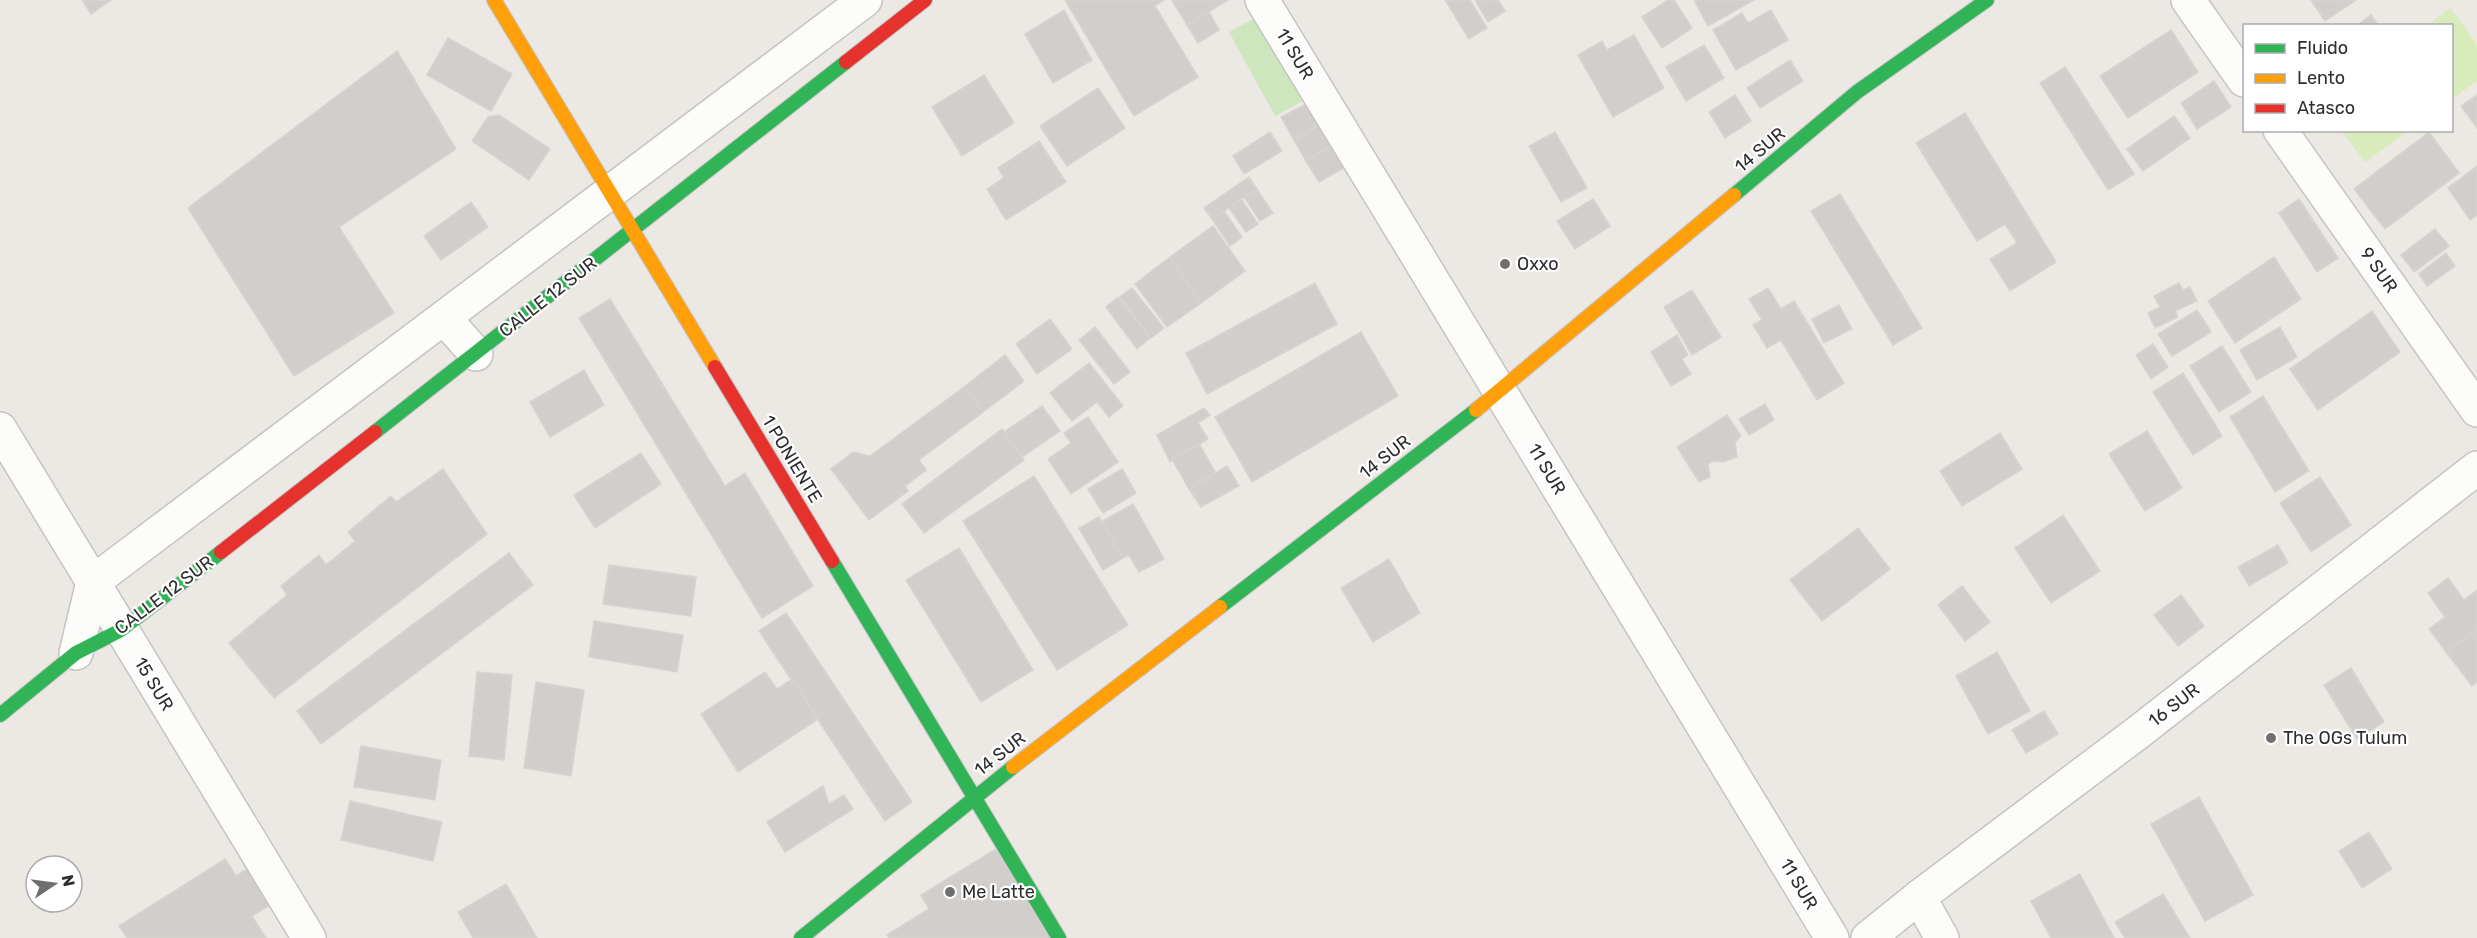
<svg xmlns="http://www.w3.org/2000/svg" width="2477" height="938" font-family="Rubik,sans-serif">
<style>
.green{fill:#cee6be}
.pitch{fill:#d9eabb}
.building{fill:#d1cecb;stroke:#d7d4d0;stroke-width:1.5}
.lines{fill:none;stroke-linecap:round;stroke-linejoin:round}
.street-casing{stroke:#c5c4c5;stroke-width:36}
.fast-casing{stroke:#c5c4c5;stroke-width:16}
.slow-casing{stroke:#c5c4c5;stroke-width:16}
.jam-casing{stroke:#c5c4c5;stroke-width:16}
.street{stroke:#fcfcfb;stroke-width:33}
.fast{stroke:#30b455;stroke-width:14}
.slow{stroke:#ff9f0a;stroke-width:14}
.jam{stroke:#e5322d;stroke-width:14}
.poi-dot{fill:#706f6e;stroke:#fff;stroke-width:2}
.labels{text-anchor:middle;stroke-width:4.5;stroke-linejoin:round;paint-order:stroke}
.street-label{font-size:18px;fill:#2e2e2e;stroke:#fff}
.poi-label{font-size:18px;fill:#2e2e2e;stroke:#fff;text-anchor:start}
</style>
<rect width="100%" height="100%" fill="#ece8e4"/>
<path class="green" d="M 1265,13 L 1311,97 L 1275,116 L 1229,32 Z"/>
<g class="pitch">
<path d="M 2451,8 L 2477,45 L 2477,81 L 2452,99 L 2452,26 L 2427,25 Z"/>
<path d="M 2342,131 L 2408,131 L 2365,162 Z"/>
</g>
<g class="building">
<path d="M 82,0 L 111,0 L 91,14 Z"/>
<path d="M 1065,0 L 1164,0 L 1155,6 L 1198,77 L 1134,116 Z"/>
<path d="M 1172,0 L 1228,0 L 1187,25 Z"/>
<path d="M 1445,0 L 1470,0 L 1487,28 L 1469,39 Z"/>
<path d="M 1475,0 L 1498,0 L 1505,11 L 1488,22 Z"/>
<path d="M 1668,0 L 1674,0 L 1692,28 L 1662,48 L 1642,17 Z"/>
<path d="M 1694,0 L 1754,0 L 1708,26 Z"/>
<path d="M 2311,0 L 2356,0 L 2325,21 Z"/>
<path d="M 1064,10 L 1092,60 L 1053,83 L 1025,34 Z"/>
<path d="M 1771,10 L 1788,40 L 1736,70 L 1713,30 L 1742,13 L 1748,23 Z"/>
<path d="M 1209,12 L 1219,30 L 1198,43 L 1187,25 Z"/>
<path d="M 2371,15 L 2379,26 L 2356,26 Z"/>
<path d="M 2171,30 L 2198,72 L 2128,118 L 2100,76 Z"/>
<path d="M 1634,35 L 1664,88 L 1613,117 L 1578,55 L 1602,41 L 1607,50 Z"/>
<path d="M 448,38 L 512,74 L 491,111 L 427,75 Z"/>
<path d="M 1704,45 L 1724,78 L 1686,101 L 1666,67 Z"/>
<path d="M 397,51 L 456,149 L 339,227 L 394,313 L 294,376 L 188,208 Z"/>
<path d="M 1790,60 L 1803,81 L 1760,108 L 1747,88 Z"/>
<path d="M 2065,67 L 2134,174 L 2108,190 L 2040,83 Z"/>
<path d="M 984,75 L 1014,123 L 962,156 L 932,107 Z"/>
<path d="M 2214,81 L 2231,107 L 2197,129 L 2181,103 Z"/>
<path d="M 1098,88 L 1125,128 L 1067,166 L 1040,126 Z"/>
<path d="M 1735,95 L 1751,121 L 1725,138 L 1709,112 Z"/>
<path d="M 2477,95 L 2477,128 L 2461,106 Z"/>
<path d="M 1310,102 L 1322,123 L 1294,140 L 1281,117 Z"/>
<path d="M 1965,113 L 2056,262 L 2010,291 L 1990,259 L 2017,243 L 2005,224 L 1977,241 L 1916,143 Z"/>
<path d="M 499,115 L 550,149 L 529,180 L 472,141 L 488,117 Z"/>
<path d="M 2174,116 L 2190,138 L 2143,171 L 2127,149 Z"/>
<path d="M 1322,123 L 1334,144 L 1306,161 L 1294,140 Z"/>
<path d="M 1270,132 L 1282,151 L 1244,174 L 1233,156 Z"/>
<path d="M 1555,132 L 1587,188 L 1561,202 L 1529,146 Z"/>
<path d="M 2429,132 L 2459,173 L 2385,229 L 2354,189 Z"/>
<path d="M 1039,141 L 1066,182 L 1006,220 L 987,189 L 1004,178 L 998,168 Z"/>
<path d="M 1334,144 L 1347,166 L 1319,182 L 1306,161 Z"/>
<path d="M 2477,166 L 2477,215 L 2470,220 L 2448,188 Z"/>
<path d="M 1249,177 L 1257,189 L 1212,219 L 1204,208 Z"/>
<path d="M 1257,189 L 1273,213 L 1260,221 L 1244,197 Z"/>
<path d="M 1840,194 L 1922,328 L 1893,345 L 1811,211 Z"/>
<path d="M 1241,199 L 1258,224 L 1246,232 L 1229,208 Z"/>
<path d="M 1593,199 L 1610,226 L 1575,249 L 1557,221 Z"/>
<path d="M 2299,199 L 2338,258 L 2317,272 L 2279,213 Z"/>
<path d="M 471,202 L 488,227 L 441,260 L 424,236 Z"/>
<path d="M 1224,211 L 1242,237 L 1230,246 L 1212,219 Z"/>
<path d="M 1213,226 L 1245,271 L 1201,303 L 1170,257 Z"/>
<path d="M 2435,229 L 2449,246 L 2414,272 L 2401,255 Z"/>
<path d="M 2446,253 L 2455,266 L 2427,286 L 2419,274 Z"/>
<path d="M 1170,257 L 1201,303 L 1167,327 L 1135,284 Z"/>
<path d="M 2274,257 L 2301,299 L 2235,343 L 2208,301 Z"/>
<path d="M 1315,283 L 1337,324 L 1207,394 L 1186,353 Z"/>
<path d="M 2179,283 L 2183,290 L 2190,287 L 2197,301 L 2175,311 L 2178,317 L 2155,328 L 2148,313 L 2160,307 L 2154,296 Z"/>
<path d="M 1132,288 L 1164,328 L 1151,338 L 1120,297 Z"/>
<path d="M 1768,288 L 1781,309 L 1794,301 L 1844,383 L 1817,400 L 1781,340 L 1767,348 L 1753,325 L 1762,320 L 1749,299 Z"/>
<path d="M 1692,290 L 1721,337 L 1692,355 L 1664,307 Z"/>
<path d="M 1118,297 L 1150,338 L 1137,349 L 1106,307 Z"/>
<path d="M 610,299 L 725,486 L 745,473 L 813,586 L 762,618 L 579,318 Z"/>
<path d="M 1839,305 L 1852,329 L 1824,343 L 1812,319 Z"/>
<path d="M 2197,310 L 2211,332 L 2172,356 L 2158,334 Z"/>
<path d="M 2372,311 L 2400,352 L 2318,410 L 2290,369 Z"/>
<path d="M 1050,319 L 1072,349 L 1037,374 L 1016,344 Z"/>
<path d="M 1095,327 L 1130,372 L 1114,384 L 1079,340 Z"/>
<path d="M 2280,327 L 2297,357 L 2257,380 L 2240,350 Z"/>
<path d="M 1361,332 L 1398,396 L 1252,482 L 1215,417 Z"/>
<path d="M 1677,335 L 1688,355 L 1682,359 L 1691,374 L 1671,386 L 1651,352 Z"/>
<path d="M 2153,344 L 2168,367 L 2151,379 L 2136,355 Z"/>
<path d="M 2222,346 L 2251,392 L 2219,412 L 2190,366 Z"/>
<path d="M 1005,355 L 1024,381 L 983,412 L 964,387 Z"/>
<path d="M 1089,363 L 1123,406 L 1109,417 L 1097,402 L 1072,421 L 1050,393 Z"/>
<path d="M 584,370 L 604,405 L 550,437 L 530,402 Z"/>
<path d="M 2183,373 L 2222,436 L 2193,455 L 2153,392 Z"/>
<path d="M 964,387 L 983,412 L 919,460 L 926,470 L 905,486 L 908,491 L 869,520 L 831,469 L 853,452 L 870,456 Z"/>
<path d="M 2263,396 L 2309,471 L 2275,492 L 2230,417 Z"/>
<path d="M 1765,404 L 1774,420 L 1749,435 L 1739,419 Z"/>
<path d="M 1042,406 L 1060,431 L 1022,457 L 1004,432 Z"/>
<path d="M 1204,408 L 1210,415 L 1198,423 L 1208,439 L 1170,462 L 1157,435 Z"/>
<path d="M 1727,415 L 1741,436 L 1735,442 L 1737,457 L 1723,462 L 1713,461 L 1708,464 L 1710,477 L 1699,482 L 1677,447 Z"/>
<path d="M 1088,417 L 1118,462 L 1071,494 L 1048,459 L 1071,443 L 1064,433 Z"/>
<path d="M 1002,429 L 1024,460 L 924,533 L 902,504 Z"/>
<path d="M 2147,431 L 2182,488 L 2145,511 L 2109,454 Z"/>
<path d="M 2000,433 L 2022,469 L 1962,506 L 1940,471 Z"/>
<path d="M 1199,444 L 1216,473 L 1189,489 L 1172,459 Z"/>
<path d="M 641,453 L 661,484 L 595,528 L 574,495 Z"/>
<path d="M 1227,466 L 1239,486 L 1201,507 L 1189,489 Z"/>
<path d="M 443,469 L 487,534 L 274,698 L 229,643 L 287,595 L 281,586 L 319,555 L 326,565 L 355,541 L 348,532 L 391,496 L 396,502 Z"/>
<path d="M 1122,469 L 1136,493 L 1103,513 L 1088,489 Z"/>
<path d="M 1034,476 L 1128,625 L 1057,670 L 963,521 Z"/>
<path d="M 2320,477 L 2351,525 L 2311,552 L 2280,503 Z"/>
<path d="M 1133,504 L 1164,559 L 1139,572 L 1129,555 L 1123,558 L 1101,522 Z"/>
<path d="M 2063,515 L 2100,571 L 2051,603 L 2015,548 Z"/>
<path d="M 1099,517 L 1123,558 L 1103,570 L 1079,528 Z"/>
<path d="M 1858,528 L 1890,569 L 1822,621 L 1790,580 Z"/>
<path d="M 2278,545 L 2288,563 L 2249,586 L 2238,567 Z"/>
<path d="M 959,548 L 1033,670 L 981,702 L 906,580 Z"/>
<path d="M 509,553 L 533,585 L 321,744 L 297,711 Z"/>
<path d="M 1389,559 L 1420,613 L 1373,642 L 1341,588 Z"/>
<path d="M 609,565 L 696,577 L 691,616 L 603,604 Z"/>
<path d="M 2448,578 L 2464,600 L 2477,590 L 2477,630 L 2446,652 L 2429,629 L 2445,617 L 2428,593 Z"/>
<path d="M 1962,586 L 1990,622 L 1965,641 L 1938,605 Z"/>
<path d="M 2181,595 L 2204,626 L 2178,646 L 2154,615 Z"/>
<path d="M 786,613 L 912,802 L 885,821 L 759,631 Z"/>
<path d="M 594,621 L 683,635 L 677,672 L 589,657 Z"/>
<path d="M 2477,630 L 2477,682 L 2472,686 L 2446,652 Z"/>
<path d="M 1997,652 L 2030,711 L 1988,734 L 1956,676 Z"/>
<path d="M 2351,668 L 2384,722 L 2357,739 L 2324,685 Z"/>
<path d="M 477,672 L 512,675 L 504,760 L 469,756 Z"/>
<path d="M 765,672 L 777,689 L 792,679 L 818,719 L 738,772 L 701,714 Z"/>
<path d="M 536,682 L 584,690 L 571,776 L 524,768 Z"/>
<path d="M 2044,711 L 2058,734 L 2026,753 L 2012,730 Z"/>
<path d="M 361,746 L 441,760 L 435,800 L 354,787 Z"/>
<path d="M 823,786 L 829,804 L 844,795 L 853,809 L 785,852 L 767,822 Z"/>
<path d="M 2199,797 L 2253,895 L 2205,921 L 2151,824 Z"/>
<path d="M 350,801 L 442,822 L 433,861 L 341,840 Z"/>
<path d="M 2369,832 L 2392,869 L 2362,888 L 2339,851 Z"/>
<path d="M 996,849 L 1050,938 L 889,938 L 887,935 L 929,909 L 921,895 Z"/>
<path d="M 225,859 L 236,876 L 247,869 L 270,905 L 252,916 L 266,938 L 127,938 L 119,926 Z"/>
<path d="M 2080,874 L 2114,938 L 2051,938 L 2031,901 Z"/>
<path d="M 506,884 L 537,938 L 473,938 L 458,912 Z"/>
<path d="M 2163,894 L 2190,938 L 2125,938 L 2115,922 Z"/>
</g>
<g class="lines">
<defs>
<g id="street">
<path d="M 1262,0 L 1832,938"/>
<path d="M 2188,0 L 2244,80"/>
<path d="M 2280,130 L 2477,410"/>
<path d="M 445,319 L 476,354"/>
<path d="M 0,429 L 309,938"/>
<path d="M 76,653 L 93,582 L 865,0"/>
<path d="M 1919,897 L 1942,938"/>
<path d="M 1868,938 L 1919,897 L 2136,734 L 2477,468"/>
</g>
<g id="fast">
<path d="M 1734,195 L 1857,92 L 1987,0"/>
<path d="M 375,432 L 846,62"/>
<path d="M 832,561 L 1059,938"/>
<path d="M 1220,607 L 1476,410"/>
<path d="M 0,715 L 76,653 L 121,630 L 221,552"/>
<path d="M 801,938 L 1013,767"/>
</g>
<g id="slow">
<path d="M 494,0 L 715,367"/>
<path d="M 1476,410 L 1734,195"/>
<path d="M 1013,767 L 1220,607"/>
</g>
<g id="jam">
<path d="M 846,62 L 925,0"/>
<path d="M 715,367 L 832,561"/>
<path d="M 221,552 L 375,432"/>
</g>
</defs>
<use href="#street" class="street-casing"/>
<use href="#fast" class="fast-casing"/>
<use href="#slow" class="slow-casing"/>
<use href="#jam" class="jam-casing"/>
<use href="#street" class="street"/>
<use href="#fast" class="fast"/>
<use href="#slow" class="slow"/>
<use href="#jam" class="jam"/>
</g>
<g class="poi-dot">
<circle cx="1505" cy="264" r="6"/>
<circle cx="2271" cy="738" r="6"/>
<circle cx="950" cy="892" r="6"/>
</g>
<g class="labels">
<g class="street-label">
<text transform="translate(1295 54) rotate(59)" y="6">11 SUR</text>
<text transform="translate(1760 150) rotate(-40)" y="6">14 SUR</text>
<text transform="translate(2379 270) rotate(55)" y="6">9 SUR</text>
<text transform="translate(548 297) rotate(-38)" y="6">CALLE 12 SUR</text>
<text transform="translate(1385 457) rotate(-38)" y="6">14 SUR</text>
<text transform="translate(792 459) rotate(59)" y="6">1 PONIENTE</text>
<text transform="translate(1547 469) rotate(59)" y="6">11 SUR</text>
<text transform="translate(164 595) rotate(-37)" y="6">CALLE 12 SUR</text>
<text transform="translate(154 684) rotate(59)" y="6">15 SUR</text>
<text transform="translate(2174 705) rotate(-38)" y="6">16 SUR</text>
<text transform="translate(1000 754) rotate(-38)" y="6">14 SUR</text>
<text transform="translate(1799 884) rotate(59)" y="6">11 SUR</text>
</g>
<g class="poi-label">
<text x="1517" y="270">Oxxo</text>
<text x="2283" y="744">The OGs Tulum</text>
<text x="962" y="898">Me Latte</text>
</g>
</g>
<rect x="2243" y="24" width="210" height="108" fill="#ffffff" stroke="#ababab" stroke-width="1.5"/>
<rect x="2255" y="44" width="30" height="9" fill="#30b455" stroke="#ababab" stroke-width="1.5"/>
<text x="2297" y="54" font-size="18" fill="#2e2e2e">Fluido</text>
<rect x="2255" y="74" width="30" height="9" fill="#ff9f0a" stroke="#ababab" stroke-width="1.5"/>
<text x="2297" y="84" font-size="18" fill="#2e2e2e">Lento</text>
<rect x="2255" y="104" width="30" height="9" fill="#e5322d" stroke="#ababab" stroke-width="1.5"/>
<text x="2297" y="114" font-size="18" fill="#2e2e2e">Atasco</text>
<g transform="translate(54 884) rotate(77)"><circle r="28" fill="#ffffff" stroke="#ababab" stroke-width="1.5"/>
<path d="M0-4.5L10 22L0 15L-10 22Z" fill="#706f6e"/>
<text y="-9" font-size="16" font-weight="bold" text-anchor="middle" fill="#2e2e2e">N</text>
</g>
</svg>
